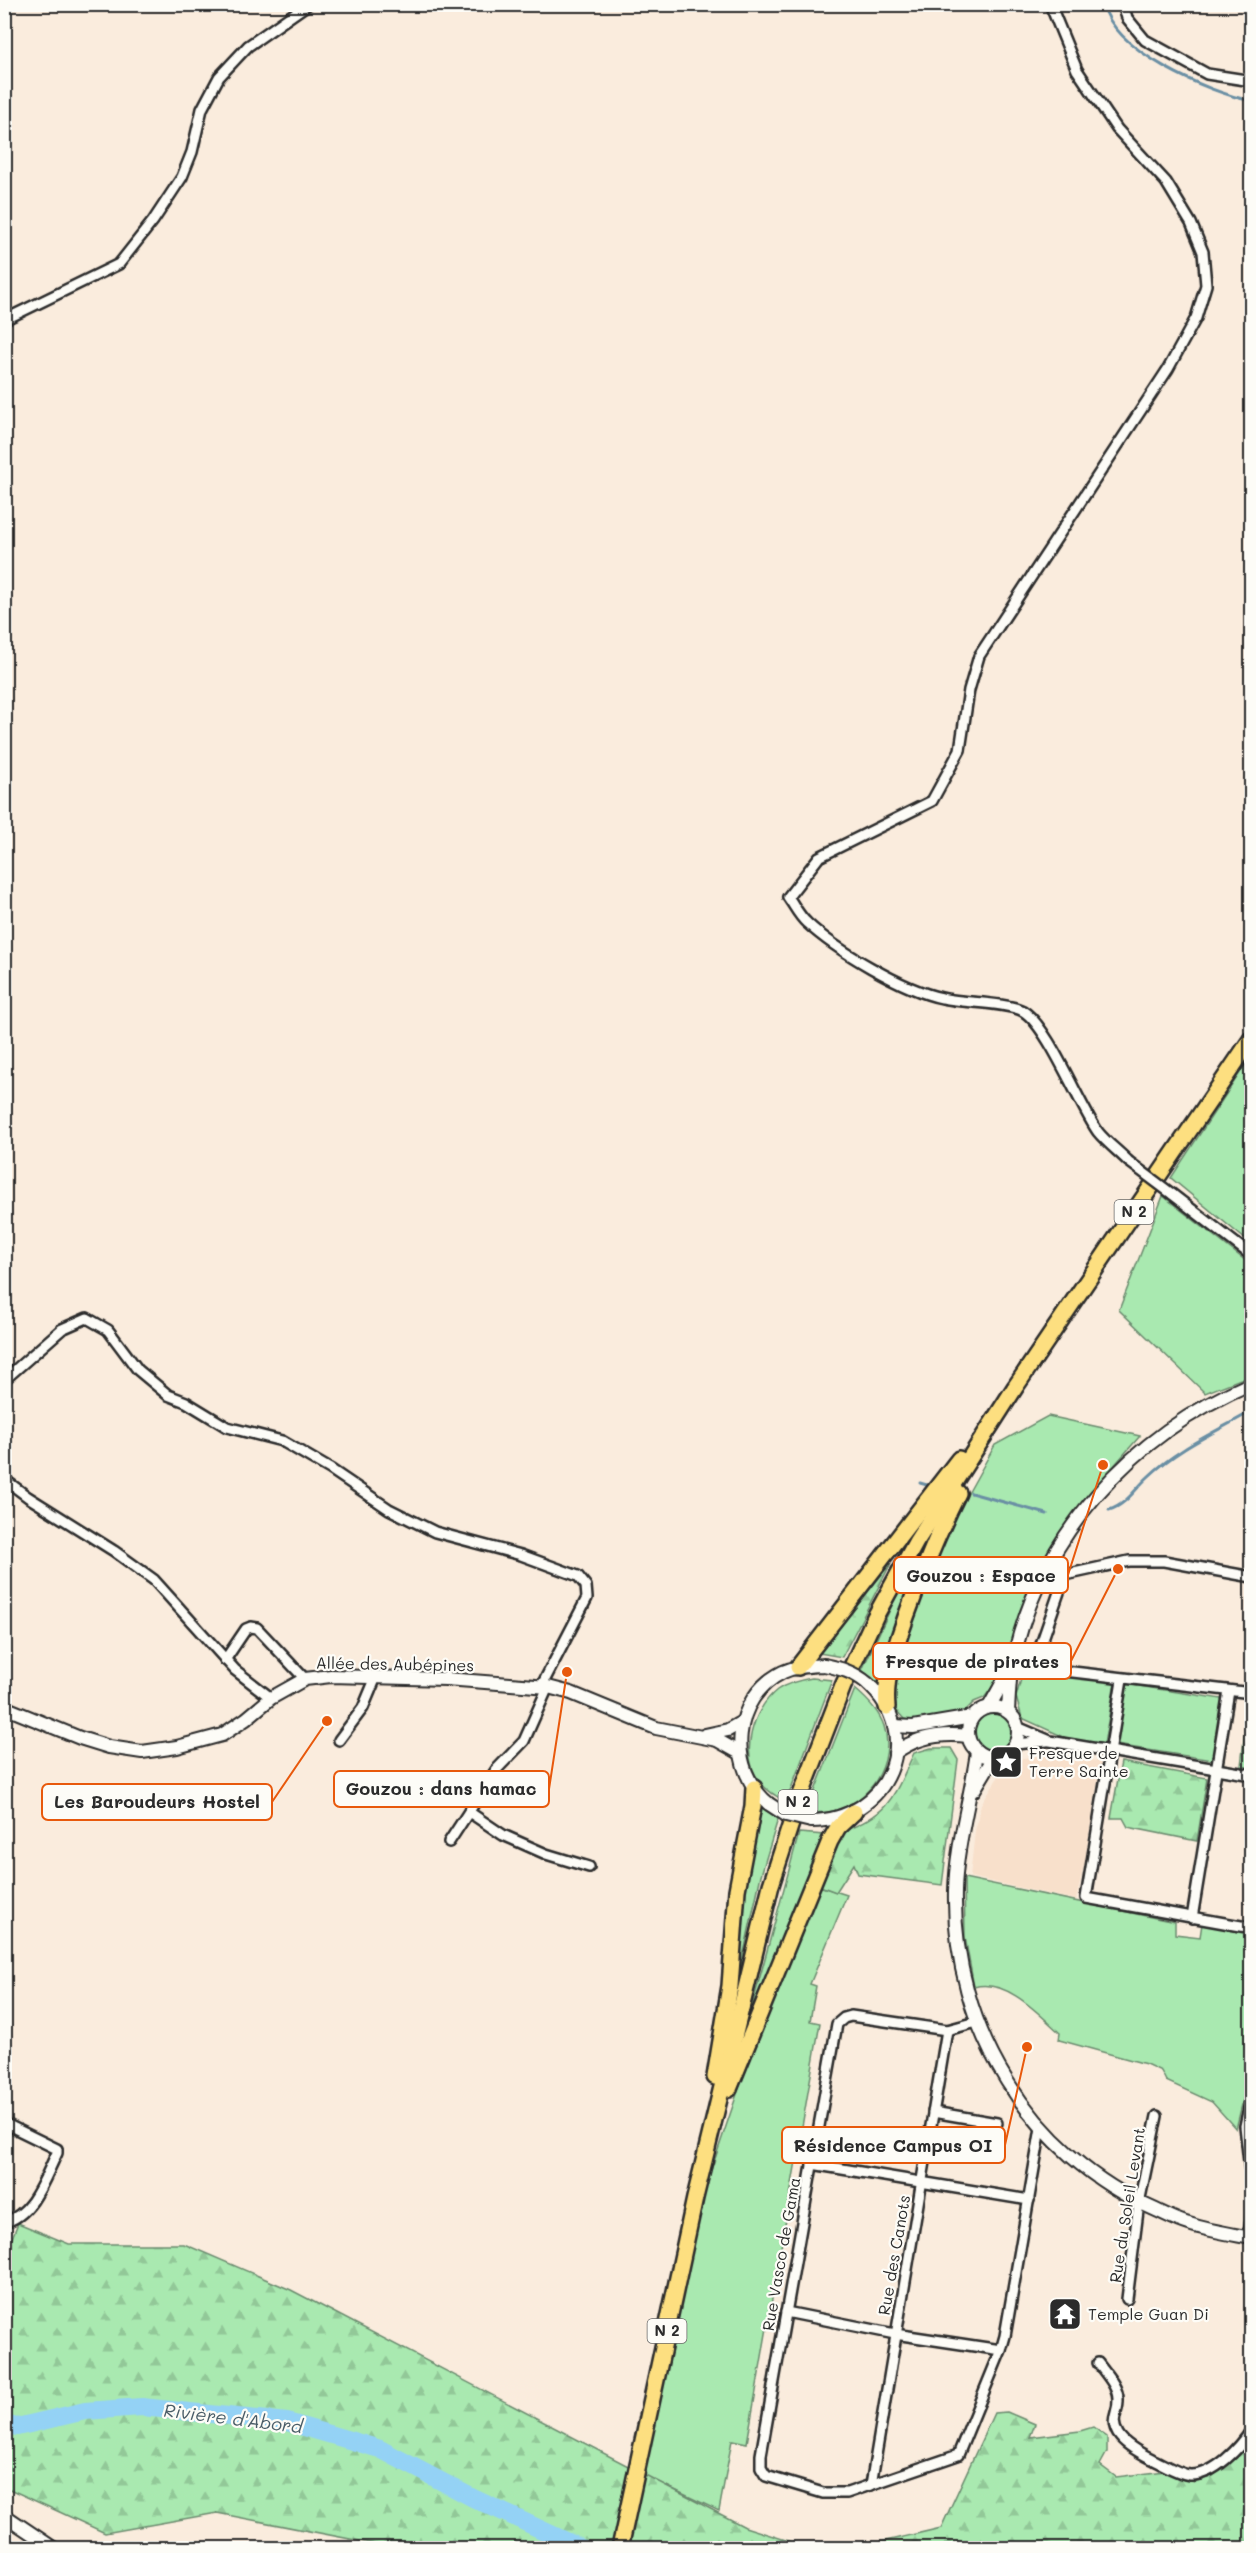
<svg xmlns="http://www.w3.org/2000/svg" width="1256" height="2553" font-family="Mali,sans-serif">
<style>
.built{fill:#f8e0cb}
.green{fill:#a9e9b0;stroke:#6a8a6e;stroke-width:1.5}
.forest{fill:url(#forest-firs);stroke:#6a8a6e;stroke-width:1.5}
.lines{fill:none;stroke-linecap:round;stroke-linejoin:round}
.stream{stroke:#6a8fa4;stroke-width:3}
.river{stroke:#94d2f5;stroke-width:18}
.minor-casing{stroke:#2b2b2b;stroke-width:14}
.tertiary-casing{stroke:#2b2b2b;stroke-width:16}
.primary-casing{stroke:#2b2b2b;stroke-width:20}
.minor{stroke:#fdfcf7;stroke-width:9}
.tertiary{stroke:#fdfcf7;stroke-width:12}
.primary{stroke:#fddf80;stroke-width:15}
.minor-bridge-casing{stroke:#2b2b2b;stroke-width:14;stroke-linecap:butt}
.tertiary-bridge-casing{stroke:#2b2b2b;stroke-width:16;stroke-linecap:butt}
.minor-bridge{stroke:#fdfcf7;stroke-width:9}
.tertiary-bridge{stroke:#fdfcf7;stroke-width:12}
.labels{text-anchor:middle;stroke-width:4.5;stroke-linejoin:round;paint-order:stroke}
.shield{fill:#fdfcf7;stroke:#6a6a68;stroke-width:1.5}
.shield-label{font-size:15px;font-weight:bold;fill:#2b2b2b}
.street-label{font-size:16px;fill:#2b2b2b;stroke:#fdfcf7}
.poi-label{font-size:16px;fill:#2b2b2b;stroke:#fdfcf7;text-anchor:start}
.water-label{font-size:18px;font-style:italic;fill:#4a5d68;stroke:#fdfcf7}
.leader{fill:none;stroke:#e8590c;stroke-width:2}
.callout-dot{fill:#e8590c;stroke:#fdfcf7;stroke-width:2}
.callout{fill:#fdfcf7;stroke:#e8590c;stroke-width:2}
.callout-label{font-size:18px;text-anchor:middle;font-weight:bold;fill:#2b2b2b}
</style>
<defs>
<pattern id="forest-firs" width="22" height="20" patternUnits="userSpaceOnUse" patternTransform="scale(1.5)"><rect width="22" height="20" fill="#a9e9b0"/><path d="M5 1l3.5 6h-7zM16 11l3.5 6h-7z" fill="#92c898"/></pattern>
</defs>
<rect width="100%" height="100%" fill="#faecdd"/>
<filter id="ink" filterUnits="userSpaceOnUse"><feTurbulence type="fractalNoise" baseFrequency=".0167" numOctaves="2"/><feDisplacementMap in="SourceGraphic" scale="12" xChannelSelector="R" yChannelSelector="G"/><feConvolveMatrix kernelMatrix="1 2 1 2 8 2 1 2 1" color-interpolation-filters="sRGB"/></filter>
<g filter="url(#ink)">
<path class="built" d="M 1039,1756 L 1101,1761 L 1085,1860 L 1076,1900 L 970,1877 L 975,1831 L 981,1804 L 1004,1768 L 1023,1758 Z"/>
<g class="green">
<path d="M 1251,1056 L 1252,1244 L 1251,1244 L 1171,1178 Z"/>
<path d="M 1163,1196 L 1251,1265 L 1251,1375 L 1205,1393 L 1119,1310 Z"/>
<path d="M 1048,1416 L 1140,1436 L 1083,1501 L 1053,1544 L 1024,1610 L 1001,1676 L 984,1698 L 974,1702 L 964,1712 L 911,1721 L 904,1719 L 896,1710 L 891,1689 L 892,1676 L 924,1588 L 955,1517 L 995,1445 Z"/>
<path d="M 928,1540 L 885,1655 L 879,1686 L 862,1670 L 895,1599 Z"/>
<path d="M 1023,1672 L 1115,1682 L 1104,1744 L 1066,1738 L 1022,1718 L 1016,1697 Z"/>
<path d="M 812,1678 L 832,1680 L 786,1802 C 776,1796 767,1791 760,1782 C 739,1755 752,1710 777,1690 C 787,1683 800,1680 812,1678 Z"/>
<path d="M 1126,1684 L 1222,1699 L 1212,1760 L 1116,1745 Z"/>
<path d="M 855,1689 C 867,1699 879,1711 884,1726 C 899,1772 854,1822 807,1811 Z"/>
<path d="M 1248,1704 L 1251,1704 L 1251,1768 L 1241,1766 Z"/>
<circle cx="993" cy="1731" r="20"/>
<path d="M 756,1804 L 778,1819 L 761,1875 L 736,1989 L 744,1867 Z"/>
<path d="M 799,1833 L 825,1835 L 745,2032 Z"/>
<path d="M 964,1878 L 1175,1922 L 1175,1934 L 1200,1937 L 1202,1924 L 1251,1934 L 1251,2068 L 1236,2129 L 1212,2102 L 1166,2081 L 1161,2071 L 1146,2064 L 1059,2040 L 1060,2033 C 1038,2013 1006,1978 974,1987 L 965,1937 Z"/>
<path d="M 819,1886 L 847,1895 L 810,1984 L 816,1986 L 810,2021 L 820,2023 L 747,2443 L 732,2440 L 719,2511 L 643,2475 L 700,2203 L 740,2085 Z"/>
</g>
<g class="forest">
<path d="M 891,1563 L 842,1657 L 819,1653 Z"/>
<path d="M 931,1748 L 951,1748 L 958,1760 L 942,1885 L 858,1874 L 854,1864 L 836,1892 L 820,1886 L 843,1831 C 891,1814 894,1795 914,1753 Z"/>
<path d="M 1121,1762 L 1207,1778 L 1197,1841 L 1128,1827 L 1123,1818 L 1111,1818 Z"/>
<path d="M 18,2223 L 69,2244 L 184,2244 L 291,2290 L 745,2527 L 811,2548 L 396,2548 L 217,2513 L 105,2533 L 5,2487 L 5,2243 L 10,2243 Z"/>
<path d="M 1007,2412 L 1035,2424 L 1030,2437 L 1080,2431 L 1093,2427 L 1107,2437 L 1107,2452 L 1100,2465 L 1116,2477 L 1165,2471 L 1194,2482 L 1213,2476 L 1251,2441 L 1251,2548 L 856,2548 L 941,2528 L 994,2413 Z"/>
</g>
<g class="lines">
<g class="stream">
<path d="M 1103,4 C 1115,52 1207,92 1252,101"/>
<path d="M 920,1483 L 927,1485"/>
<path d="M 971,1493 L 1047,1514"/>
<path d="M 1109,1510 C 1126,1505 1135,1489 1148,1477 C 1178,1448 1216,1432 1252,1411"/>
</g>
<path class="river" d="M 4,2424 L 17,2427 L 85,2411 L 142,2407 L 287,2422 L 380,2449 L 473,2498 L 581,2548"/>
<defs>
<g id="minor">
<path d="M 1050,4 L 1077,70 L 1117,129 L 1166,182 L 1191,223 L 1203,252 L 1206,285 L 1196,318 L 1168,369 L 979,656 L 969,690 L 960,750 L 932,801 L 819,857 L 788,897 C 794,905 799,916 807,923 C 836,950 903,990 942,998 C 962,1003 1006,1002 1023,1011 C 1048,1026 1079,1105 1098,1132 C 1106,1142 1118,1151 1128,1161"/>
<path d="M 1123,4 L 1127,18 L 1145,40 L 1207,74 L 1252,81"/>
<path d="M 4,320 L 119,264 L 153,221 L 182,177 L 192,152 L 202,109 L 219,77 L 248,46 L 308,4"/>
<path d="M 1172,1194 L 1252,1256"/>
<path d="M 4,1380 L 62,1329 L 87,1318 L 108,1330 L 138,1370 L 168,1395 L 186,1402 L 227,1427 L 282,1441 L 330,1469 L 389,1509 L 435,1532 L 521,1555 L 578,1576 L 586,1586 L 587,1598 L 541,1687"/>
<path d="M 4,1479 L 28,1497 L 114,1551 L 154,1580 L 235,1670 L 271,1698"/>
<path d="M 1047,1568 L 1065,1575 L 1129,1561 L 1164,1561 L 1252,1577"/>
<path d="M 1065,1575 L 1037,1656 L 1039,1668 L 1252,1693"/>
<path d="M 225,1660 L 246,1629 L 251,1627 L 257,1628 L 305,1679"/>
<path d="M 1122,1680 L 1086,1898 L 1252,1928"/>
<path d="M 1017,1727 L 1050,1741 L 1252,1775"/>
<path d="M 339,1740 L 363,1708 L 376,1677"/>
<path d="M 1015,1744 L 1047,1741"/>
<path d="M 469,1812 L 503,1835 L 546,1854 L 589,1867"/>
<path d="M 449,1842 L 496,1770 L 524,1741 L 548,1687"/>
<path d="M 1192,1918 L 1229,1691"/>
<path d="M 977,2022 L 947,2030 L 851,2016 L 844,2018 L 837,2024 L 761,2455 L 761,2468 L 766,2476 L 823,2493 L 847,2493 L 958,2455 L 1001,2350 L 1005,2336 L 1041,2128"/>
<path d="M 1252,2094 L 1245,2126 L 1252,2189"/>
<path d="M 933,2112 L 997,2123"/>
<path d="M 4,2123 L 57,2149 L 57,2153 C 45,2177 33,2216 4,2222"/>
<path d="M 812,2164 L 1029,2200"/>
<path d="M 1248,2238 L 1252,2213"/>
<path d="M 1127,2299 L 1139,2203 L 1157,2116"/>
<path d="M 786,2312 L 895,2334 L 1001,2350"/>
<path d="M 1098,2363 C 1105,2373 1118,2386 1118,2399 C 1119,2414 1109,2418 1118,2434 C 1124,2444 1142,2454 1152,2459 C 1163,2464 1178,2474 1190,2475 C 1214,2476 1241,2447 1252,2429"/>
<path d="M 871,2485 L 947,2030"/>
</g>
<g id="tertiary">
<circle cx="993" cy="1732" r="25"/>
<path d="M 4,1707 L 80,1738 L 109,1747 L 142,1752 L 177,1747 L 222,1735 L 246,1719 L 271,1698 L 305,1679 L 331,1676 L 446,1679 L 548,1687 L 571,1693 L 656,1728 L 717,1740 L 740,1753"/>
<path d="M 989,1707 L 1009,1671"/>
<path d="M 1008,1711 C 1009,1697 1009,1681 1012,1666 C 1038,1536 1132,1434 1252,1383"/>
<path d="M 894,1726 L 913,1727 L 972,1717"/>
<path d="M 705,1735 L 728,1730 L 742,1722"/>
<path d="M 977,1752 C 971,1797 956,1846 955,1891 C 952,2028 1030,2155 1156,2210 C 1167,2215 1178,2221 1189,2224 C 1209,2231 1231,2234 1252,2238"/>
<path d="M 895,1753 C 916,1737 942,1733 968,1736"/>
<path d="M 974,1790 L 994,1757"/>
<path d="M 769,1804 C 726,1769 732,1697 783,1672 C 796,1666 810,1666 824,1665"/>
<path d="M 811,1821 C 889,1820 926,1736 867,1683"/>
<path d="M 4,2515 L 53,2548"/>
</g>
<g id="primary">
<path d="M 798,1667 L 959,1459"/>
<path d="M 887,1707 C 884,1675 896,1647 906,1617 C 921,1575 938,1533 958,1493"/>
<path d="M 715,2077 L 730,1986 L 737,1890 L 753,1806 L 754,1788"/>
<path d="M 729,2089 L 830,1841 L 838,1827 L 854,1812"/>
<path d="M 620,2548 L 695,2198 L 771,1885 L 797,1805 L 843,1686 L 875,1617 L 916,1542 L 1016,1386 L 1252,1038"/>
</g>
</defs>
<use href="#minor" class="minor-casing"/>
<use href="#tertiary" class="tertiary-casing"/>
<use href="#primary" class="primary-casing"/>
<use href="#minor" class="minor"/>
<use href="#tertiary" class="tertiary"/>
<use href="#primary" class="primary"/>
<defs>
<path id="minor-bridge" d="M 1128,1161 L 1172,1194"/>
<g id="tertiary-bridge">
<path d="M 824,1665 C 840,1668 854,1672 867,1683"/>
<path d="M 769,1804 L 786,1815 L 811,1821"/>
</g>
</defs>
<use href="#minor-bridge" class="minor-bridge-casing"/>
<use href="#tertiary-bridge" class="tertiary-bridge-casing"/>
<use href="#minor-bridge" class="minor-bridge"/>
<use href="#tertiary-bridge" class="tertiary-bridge"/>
</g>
</g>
<defs>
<symbol id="sight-square" viewBox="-11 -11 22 22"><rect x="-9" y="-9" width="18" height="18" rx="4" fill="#2b2b2b" stroke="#fdfcf7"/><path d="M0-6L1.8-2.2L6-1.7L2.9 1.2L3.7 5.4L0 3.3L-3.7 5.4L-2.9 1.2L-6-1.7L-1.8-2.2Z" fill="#fff"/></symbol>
<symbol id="temple-square" viewBox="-11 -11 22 22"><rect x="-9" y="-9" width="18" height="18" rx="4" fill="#2b2b2b" stroke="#fdfcf7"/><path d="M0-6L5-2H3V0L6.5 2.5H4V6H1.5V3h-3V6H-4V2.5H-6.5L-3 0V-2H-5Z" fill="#fff"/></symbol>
</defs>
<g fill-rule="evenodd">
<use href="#sight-square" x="987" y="1743" width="38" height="38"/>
<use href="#temple-square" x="1046" y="2295" width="38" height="38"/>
</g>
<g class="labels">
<g class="shield">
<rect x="1114.5" y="1200" width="39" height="24" rx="4.5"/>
<rect x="778.5" y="1790" width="39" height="24" rx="4.5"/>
<rect x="647.5" y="2319" width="39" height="24" rx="4.5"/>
</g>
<g class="shield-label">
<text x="1134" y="1217">N 2</text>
<text x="798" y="1807">N 2</text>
<text x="667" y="2336">N 2</text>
</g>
<g class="street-label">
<text transform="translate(395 1664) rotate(1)" y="6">Allée des Aubépines</text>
<text transform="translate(1127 2205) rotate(-81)" y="6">Rue du Soleil Levant</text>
<text transform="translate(781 2254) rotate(-80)" y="6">Rue Vasco de Gama</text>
<text transform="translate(894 2255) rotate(-80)" y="6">Rue des Canots</text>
</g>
<g class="poi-label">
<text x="1029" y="1759">Fresque de<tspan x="1029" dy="18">Terre Sainte</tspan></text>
<text x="1088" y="2320">Temple Guan Di</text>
</g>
<g class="water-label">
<text transform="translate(233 2419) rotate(7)" y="6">Rivière d'Abord</text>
</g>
</g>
<path class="leader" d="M1103 1465L1068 1575M1118 1569L1071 1661M567 1672L549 1789M327 1721L272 1802M1027 2047L1005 2145"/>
<g class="callout-dot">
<circle cx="1103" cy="1465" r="6"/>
<circle cx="1118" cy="1569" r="6"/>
<circle cx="567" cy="1672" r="6"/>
<circle cx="327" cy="1721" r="6"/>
<circle cx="1027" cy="2047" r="6"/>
</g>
<g class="callout">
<rect x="894" y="1557" width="174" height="36" rx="6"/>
<rect x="873" y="1643" width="198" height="36" rx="6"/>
<rect x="334" y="1771" width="215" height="36" rx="6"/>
<rect x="42" y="1784" width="230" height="36" rx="6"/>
<rect x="782" y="2127" width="223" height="36" rx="6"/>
</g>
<g class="callout-label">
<text x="981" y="1582">Gouzou : Espace</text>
<text x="972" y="1668">Fresque de pirates</text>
<text x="441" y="1795">Gouzou : dans hamac</text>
<text x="157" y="1808">Les Baroudeurs Hostel</text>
<text x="893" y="2152">Résidence Campus OI</text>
</g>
<rect width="1256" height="2553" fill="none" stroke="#fdfcf7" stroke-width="24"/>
<rect x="12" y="12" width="1232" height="2529" fill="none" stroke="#2b2b2b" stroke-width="2" filter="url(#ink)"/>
</svg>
